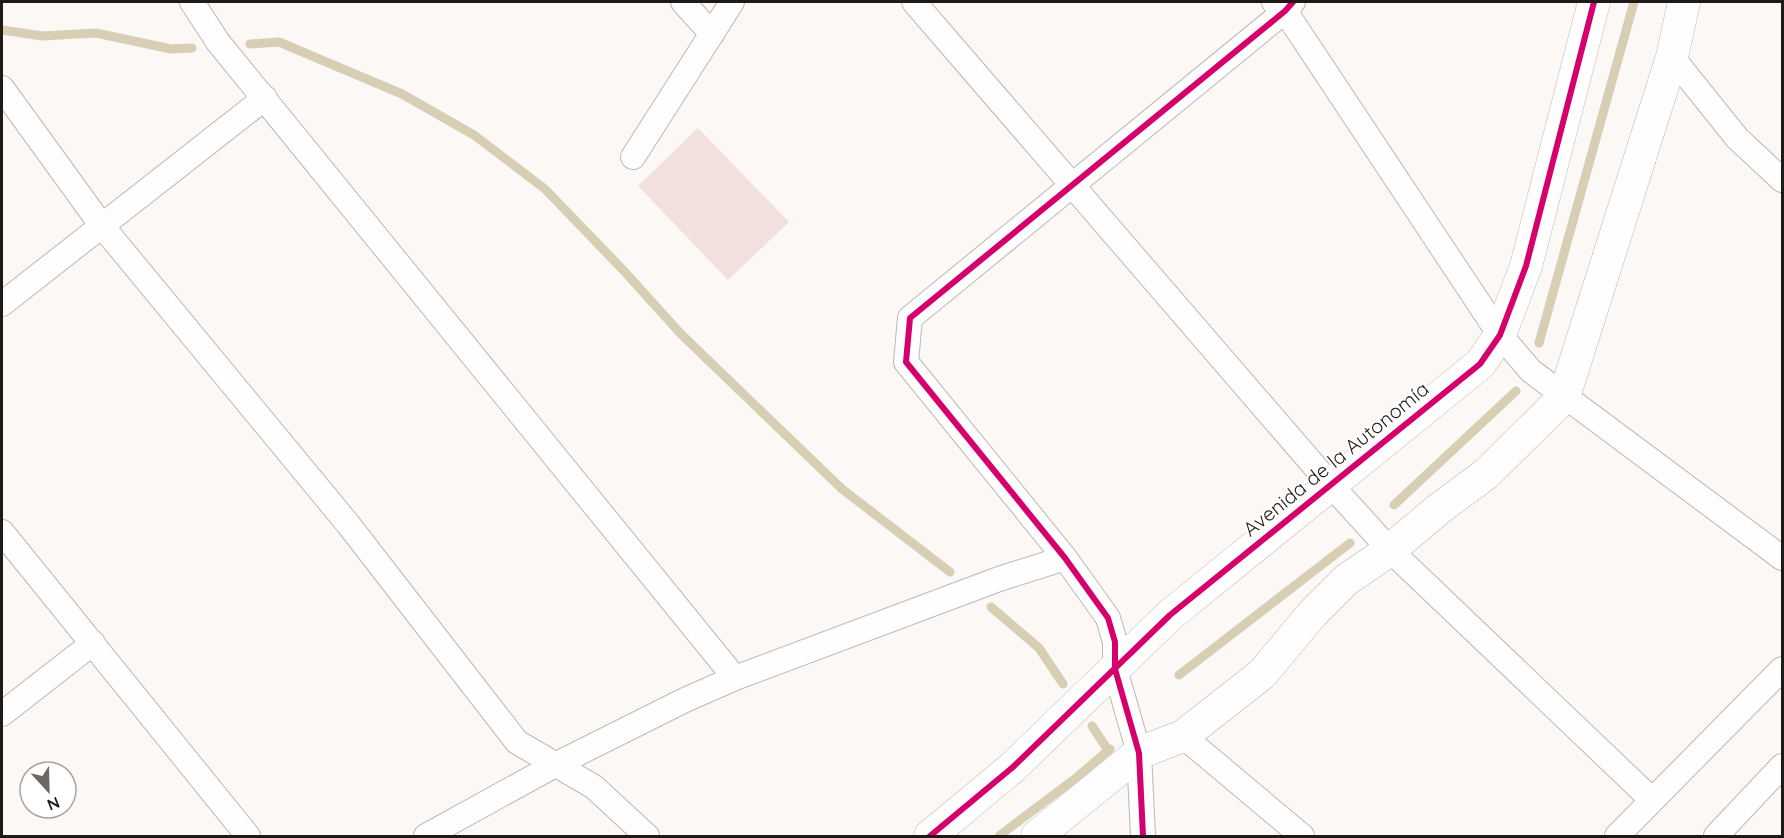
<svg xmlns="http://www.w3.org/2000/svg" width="1784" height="838" font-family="Quicksand,sans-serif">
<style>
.green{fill:#f1e0de}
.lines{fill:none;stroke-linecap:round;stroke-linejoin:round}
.stream{stroke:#d7ceb3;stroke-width:9}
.minor-casing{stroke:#bcb8b5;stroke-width:26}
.tertiary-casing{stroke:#bcb8b5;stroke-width:33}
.minor{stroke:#fefefe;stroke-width:24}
.tertiary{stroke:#fefefe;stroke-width:32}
.cycleway-casing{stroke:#fff;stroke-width:10}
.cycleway{stroke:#d6006c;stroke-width:6}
.labels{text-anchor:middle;stroke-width:4.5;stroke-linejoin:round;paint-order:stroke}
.street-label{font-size:20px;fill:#201a16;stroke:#fff}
</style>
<rect width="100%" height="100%" fill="#fbf8f6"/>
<path class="green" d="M 698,128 L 789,222 L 728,280 L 638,186 Z"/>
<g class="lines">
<g class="stream">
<path d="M 2,30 L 42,36 L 96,33 L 171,49 L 192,48"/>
<path d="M 250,44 L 279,42 L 402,94 L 474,135 L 545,189 L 624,271 L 681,334 L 842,489 L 950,572"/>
<path d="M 1539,343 L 1634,2"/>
<path d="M 1394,505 L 1516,391"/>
<path d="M 991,607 L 1039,648 L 1063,684"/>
<path d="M 1179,675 L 1350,543"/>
<path d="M 1092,726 L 1108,750"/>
<path d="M 999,836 L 1076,778 L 1110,749"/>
</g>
<defs>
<g id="minor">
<path d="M 192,2 L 218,42 L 735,678"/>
<path d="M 683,2 L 712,34"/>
<path d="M 914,2 L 1330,484 L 1390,550 L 1652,800"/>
<path d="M 1274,2 L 1285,11 L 1500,335 L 1531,371 L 1782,558"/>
<path d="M 1672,57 L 1737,138 L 1782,180"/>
<path d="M 2,88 L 102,226 L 348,524 L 517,742 L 594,787 L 647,836"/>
<path d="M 633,157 L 732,2"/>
<path d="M 2,304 L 265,98"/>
<path d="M 2,532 L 248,836"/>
<path d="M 2,714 L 93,643"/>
<path d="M 1183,736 L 1302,836"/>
<path d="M 426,836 L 555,765 L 685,700 L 735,678 L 999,579 L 1065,558"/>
<path d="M 1143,836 L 1139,753 L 1115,669 L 1115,642 L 1108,618 L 1065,558 L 906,362 L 910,318 L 1285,11 L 1293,2"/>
<path d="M 1617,836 L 1782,669"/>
<path d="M 1716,836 L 1782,766"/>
</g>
<g id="tertiary">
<path d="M 930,836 L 1013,767 L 1170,615 L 1480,364 L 1500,335 L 1526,266 L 1594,2"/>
<path d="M 1037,836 L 1139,753 L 1183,736 L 1262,674 L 1313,613 L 1346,580 L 1390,550 L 1440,508 L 1486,474 L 1564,397 L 1672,57 L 1684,2"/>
</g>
</defs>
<use href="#minor" class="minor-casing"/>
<use href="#tertiary" class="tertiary-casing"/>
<use href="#minor" class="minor"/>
<use href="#tertiary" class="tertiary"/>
<defs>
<g id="cycleway">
<path d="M 930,836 L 1013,767 L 1170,615 L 1480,364 L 1500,335 L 1526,266 L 1594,2"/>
<path d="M 1143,836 L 1139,753 L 1115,669 L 1115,642 L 1108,618 L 1065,558 L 906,362 L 910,318 L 1285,11 L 1293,2"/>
</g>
</defs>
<use href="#cycleway" class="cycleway-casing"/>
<use href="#cycleway" class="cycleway"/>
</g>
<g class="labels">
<g class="street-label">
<text transform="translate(1336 459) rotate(-39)" y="7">Avenida de la Autonomía</text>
</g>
</g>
<rect width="1784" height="838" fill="none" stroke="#201a16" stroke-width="6"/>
<g transform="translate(48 790) rotate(158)"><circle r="28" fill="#ffffff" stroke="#a6a3a2" stroke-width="1.5"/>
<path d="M0-4.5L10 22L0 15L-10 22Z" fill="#6d6864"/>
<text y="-9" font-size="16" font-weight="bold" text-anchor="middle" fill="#201a16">N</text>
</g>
</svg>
